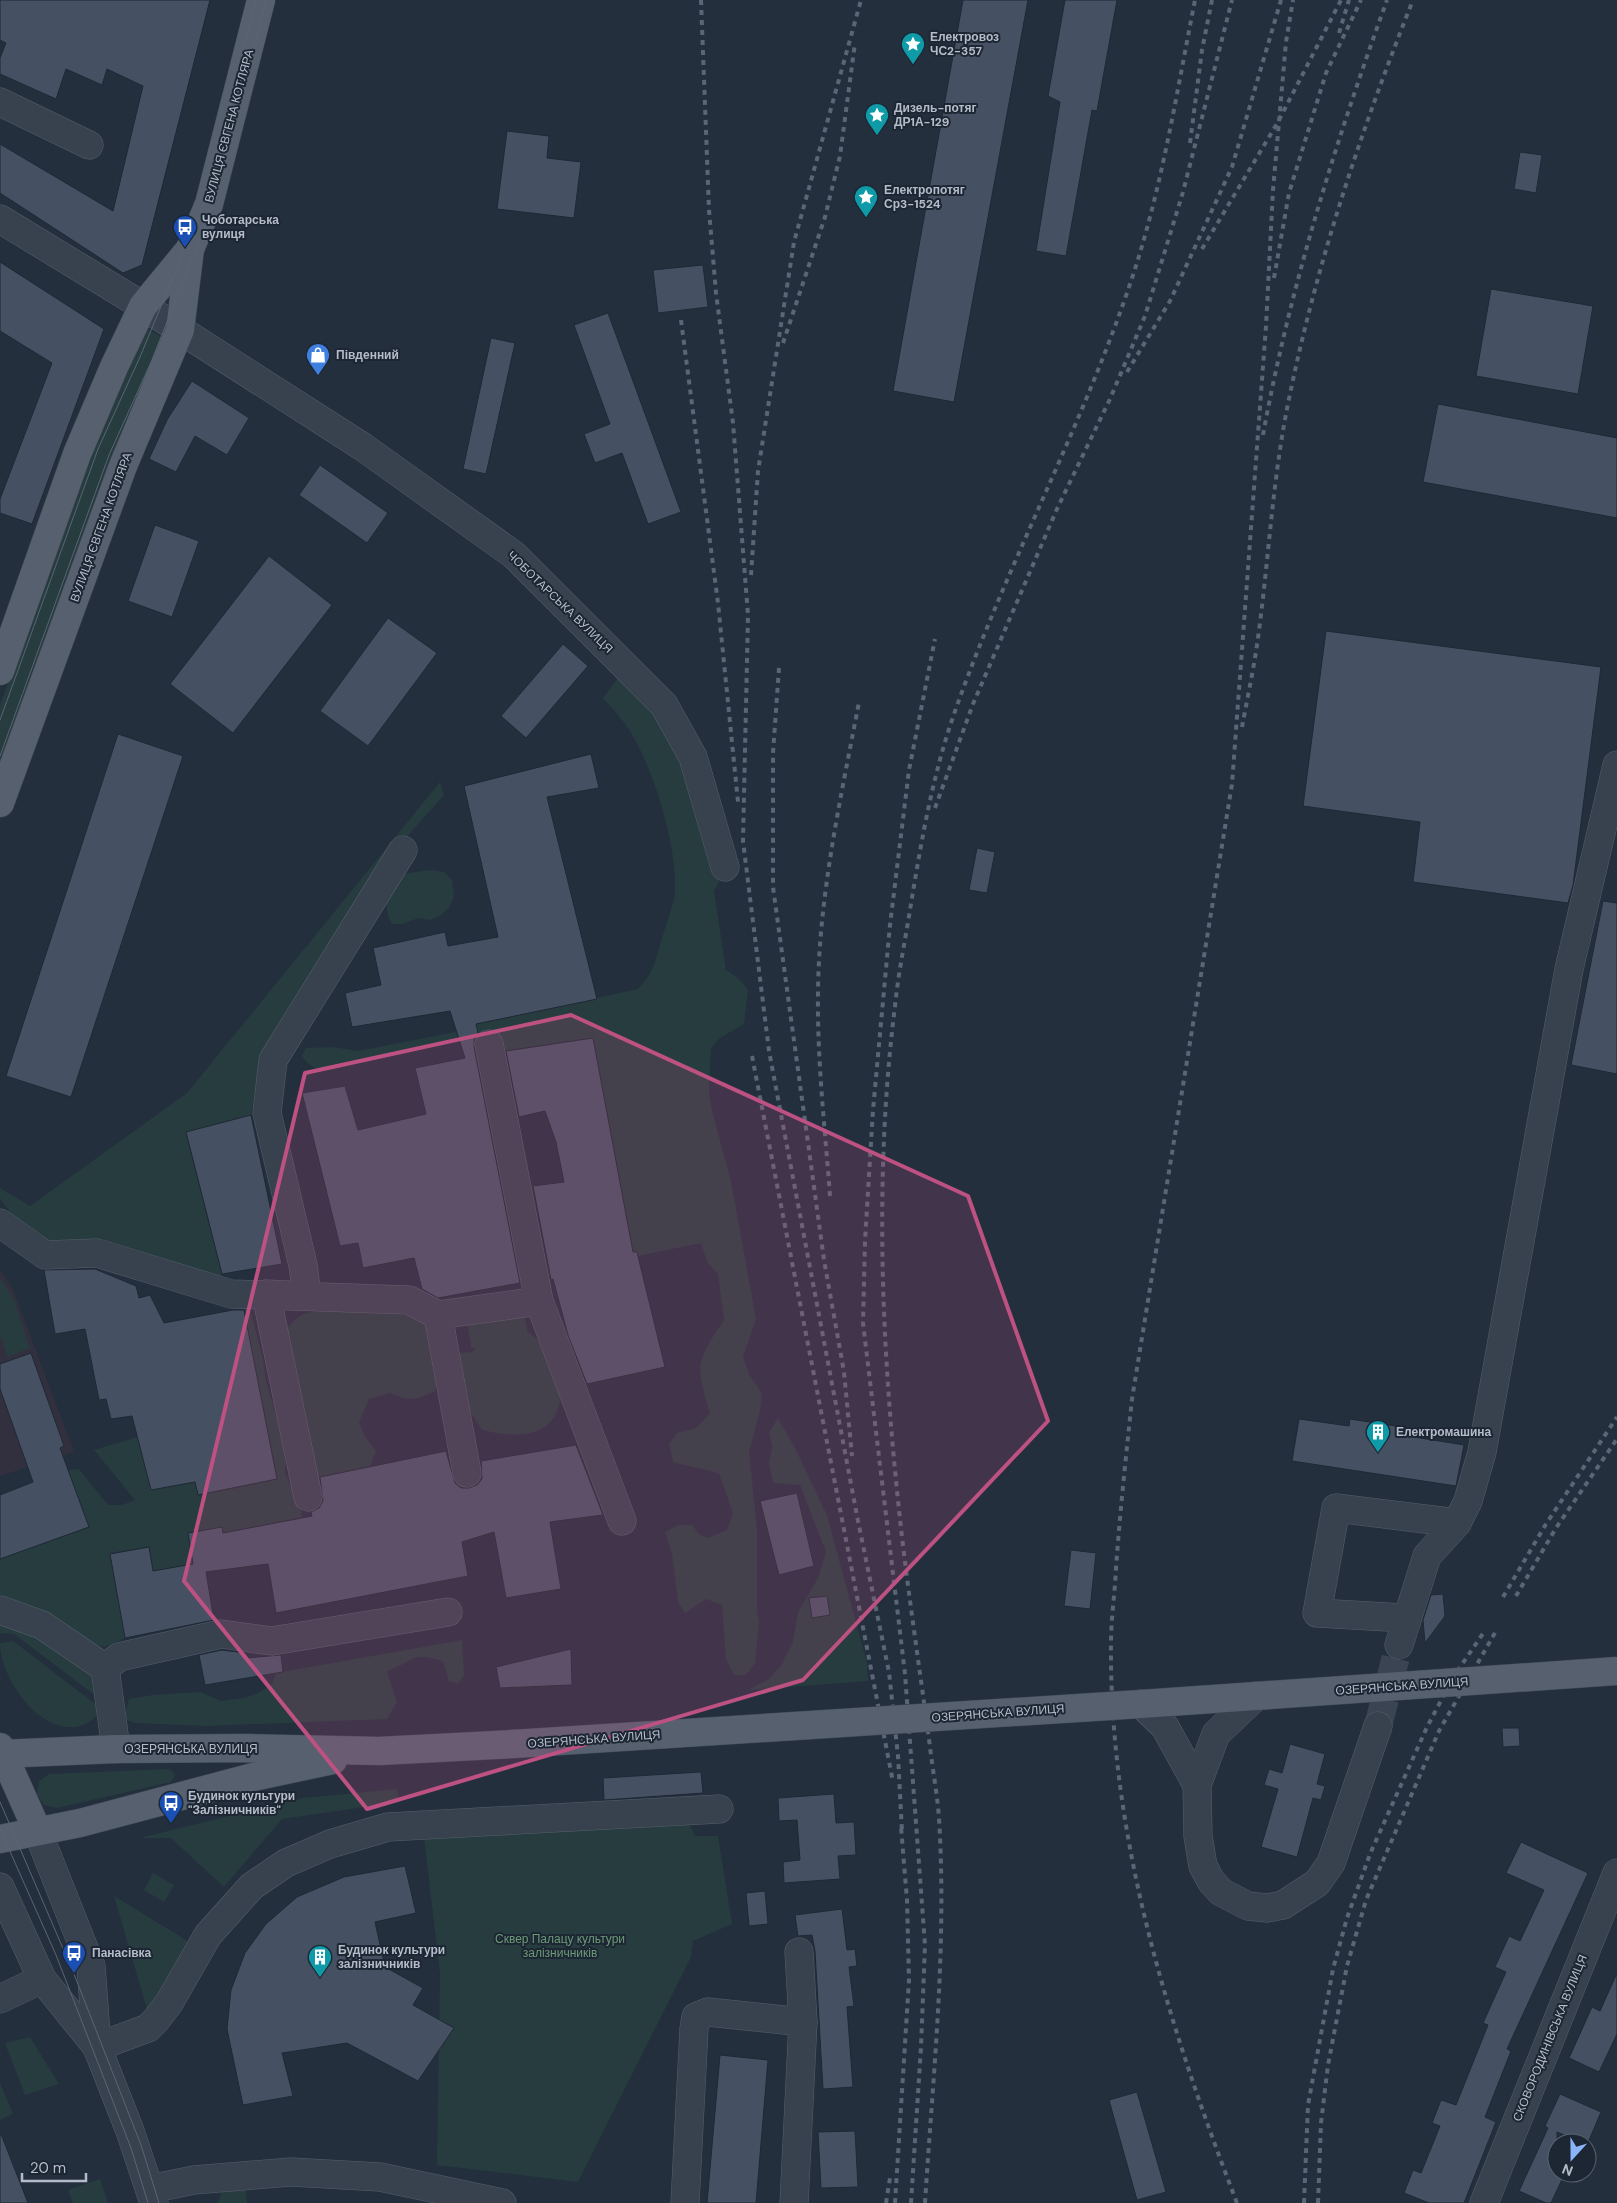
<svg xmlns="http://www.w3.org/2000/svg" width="1617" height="2203" font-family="'DM Sans',sans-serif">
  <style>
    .medical { fill: #32303f }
    .green { fill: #263c3f }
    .building { fill: #455162; stroke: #1f2835 }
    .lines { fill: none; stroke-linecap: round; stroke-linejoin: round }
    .minor-tunnel { stroke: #3a4453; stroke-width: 28; stroke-dasharray: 28 14; stroke-linecap: butt }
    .minor-casing { stroke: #565f6c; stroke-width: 29 }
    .major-casing { stroke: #414a57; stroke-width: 29 }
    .minor { stroke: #38414e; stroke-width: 28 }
    .major { stroke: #56606e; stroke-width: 28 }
    .tram { stroke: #5a6575; stroke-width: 1 }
    .rail { stroke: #5a6575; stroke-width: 4; stroke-dasharray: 5 5; stroke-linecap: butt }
    .major-bridge-casing { stroke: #414a57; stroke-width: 29; stroke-linecap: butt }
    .major-bridge { stroke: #56606e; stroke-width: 28 }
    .marked { fill: #bd5182; fill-opacity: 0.2; stroke: #bd5182; stroke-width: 4; stroke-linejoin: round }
    .labels { text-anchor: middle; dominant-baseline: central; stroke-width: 4; stroke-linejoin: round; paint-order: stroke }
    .poi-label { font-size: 12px; font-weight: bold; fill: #b4bcc9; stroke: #1d2633; text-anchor: start }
    .street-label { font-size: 12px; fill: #b4bcc9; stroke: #1d2633 }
    .park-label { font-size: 12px; fill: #6b9a76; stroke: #1d2633 }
  </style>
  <rect width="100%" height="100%" fill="#242f3e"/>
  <polygon class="medical" points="0,1270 13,1290 74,1452 0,1476"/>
  <g class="green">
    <polygon points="147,329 166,339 0,770 0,705 91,453"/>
    <path d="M 618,678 L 663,723 L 700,793 L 719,882 L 714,891 L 726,970 L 739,979 L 748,990 L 744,1024 L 720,1038 L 711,1048 L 709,1092 L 712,1111 L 731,1181 L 756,1319 L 743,1357 L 750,1376 L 762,1393 L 760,1411 L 749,1452 L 757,1528 L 757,1609 L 759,1623 L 755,1663 L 746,1675 L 734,1675 L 726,1659 L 722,1605 L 706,1599 L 685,1613 L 678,1602 L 672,1554 L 665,1532 L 678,1525 L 692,1525 L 700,1535 L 708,1538 L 727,1530 L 733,1513 L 719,1474 C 704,1468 688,1467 673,1462 L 669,1444 L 677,1433 L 696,1428 L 710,1413 C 695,1365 696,1361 724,1320 L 718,1274 L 707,1262 L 701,1243 L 638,1256 L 637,1252 L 633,1252 L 593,1038 L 501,1052 L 473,1051 L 469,1039 L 477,1024 L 638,989 C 655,971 655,961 662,938 C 666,925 671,911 674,898 C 680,856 656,777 635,740 C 627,724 615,711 603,698 Z"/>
    <polygon points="440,782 444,795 388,858 260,1065 251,1115 186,1132 222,1274 215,1284 67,1242 41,1241 26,1233 8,1209 0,1199 0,1188 30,1206 187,1093"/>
    <path d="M 430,870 L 444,872 L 452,880 L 454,896 L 449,908 L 440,916 L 430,920 L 418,918 L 403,924 L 392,924 C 380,902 390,893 402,874 Z"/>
    <path d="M 461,1031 L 459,1036 L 447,1044 L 337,1068 C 322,1070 311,1071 302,1056 L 306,1048 L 333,1047 L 358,1051 Z"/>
    <polygon points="0,1278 13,1298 30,1348 8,1357 0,1335"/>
    <polygon points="249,1305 263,1359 266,1381 281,1432 286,1457 285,1473 301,1508 302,1522 223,1533 222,1527 188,1533 193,1564 181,1566 159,1605 149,1547 110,1553 125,1638 105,1647 84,1642 0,1603 0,1559 89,1527 68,1470 79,1469 108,1505 122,1505 135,1500 94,1450 138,1437 151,1490 195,1482 198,1495 277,1479 243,1308"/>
    <path d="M 334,1311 C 356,1312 408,1308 425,1324 C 430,1329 433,1342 434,1349 C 438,1366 439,1374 435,1391 C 416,1400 409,1402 390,1393 L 369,1399 L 359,1422 L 364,1435 L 376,1451 L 370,1467 L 320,1477 L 314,1474 L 284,1333 C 300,1310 308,1312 334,1311 Z"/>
    <path d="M 524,1312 L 527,1331 C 544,1343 558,1364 560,1385 C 564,1437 522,1440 482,1430 L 463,1401 L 452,1366 L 460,1353 L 472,1352 L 477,1348 L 471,1348 L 467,1320 Z"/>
    <polygon points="778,1418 795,1448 827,1515 867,1663 868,1681 748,1690 769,1679 782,1664 793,1642 798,1612 818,1578 826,1552 800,1485 773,1483 769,1463 772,1447 769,1433"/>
    <polygon points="0,1623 20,1629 73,1654 98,1682 100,1699 14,1634 0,1633"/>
    <path d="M 462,1640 L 464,1675 L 458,1684 L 449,1681 L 443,1661 C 409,1651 415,1662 387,1671 L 397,1702 L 387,1719 L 206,1726 L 135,1723 L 127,1720 L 125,1713 L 129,1699 L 153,1695 L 200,1692 L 221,1701 L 244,1698 L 260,1692 L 272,1684 L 276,1673 Z"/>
    <path d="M 13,1641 L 98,1706 L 96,1717 C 92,1720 87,1724 83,1725 C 41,1739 0,1678 0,1643 Z"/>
    <polygon points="170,1769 175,1775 171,1782 57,1808 44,1805 37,1794 39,1781 49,1774"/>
    <polygon points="397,1789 399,1802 282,1819 224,1887 171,1838 140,1838 302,1798"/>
    <polygon points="686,1817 695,1836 718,1836 732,1924 693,1941 691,1957 578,2182 437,2165 440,1973 423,1829"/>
    <polygon points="153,1873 174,1885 164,1902 144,1890"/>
    <polygon points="114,1896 196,1946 147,2009"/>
    <polygon points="30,2037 59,2084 25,2095 5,2043"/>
    <polygon points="0,2083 13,2114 0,2120"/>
    <polygon points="100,2179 108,2203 73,2203 68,2190"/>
    <polygon points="226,2184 246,2188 247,2203 217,2203"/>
  </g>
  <g class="building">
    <polygon points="0,0 210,0 142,265 123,273 0,193 0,144 113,211 143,86 107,69 102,85 66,69 56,99 0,74 0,58 6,43 0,40"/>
    <polygon points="963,0 1028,0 954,402 893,391"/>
    <polygon points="1065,0 1117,0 1097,111 1092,110 1066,256 1036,251 1060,102 1048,96"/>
    <polygon points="507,131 549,136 547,158 581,162 574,218 497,209"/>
    <polygon points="1520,152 1542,155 1536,193 1514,189"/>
    <polygon points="0,262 104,329 32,524 0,513 0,499 52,363 0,331"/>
    <polygon points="703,265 708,307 658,313 653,270"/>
    <polygon points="1491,289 1593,306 1578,394 1476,376"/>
    <polygon points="608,313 681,512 648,524 622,453 595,463 584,434 610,424 574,325"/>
    <polygon points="491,338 515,343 486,474 463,469"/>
    <polygon points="192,381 249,418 227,455 195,436 176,472 149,459 167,420"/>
    <polygon points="1438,404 1617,438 1617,518 1423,482"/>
    <polygon points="320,465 388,513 367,543 299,495"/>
    <polygon points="155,525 199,541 172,617 128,601"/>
    <polygon points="269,556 332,605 233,733 170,684"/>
    <polygon points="388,618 437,653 368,746 320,711"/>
    <polygon points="1326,631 1601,667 1573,885 1568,903 1413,882 1420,822 1303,806"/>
    <polygon points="563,644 588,666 526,738 501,716"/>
    <polygon points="118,734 183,756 71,1097 6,1076"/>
    <polygon points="591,754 599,788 547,797 597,999 476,1024 478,1033 474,1039 474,1047 520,1283 438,1298 422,1289 414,1258 363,1268 358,1243 340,1246 302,1093 345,1086 358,1130 426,1114 415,1068 465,1058 450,1011 352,1027 345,993 381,985 373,948 445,932 448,946 498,937 464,786"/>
    <polygon points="977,848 995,852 987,893 969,890"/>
    <polygon points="1603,901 1617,903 1617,1074 1571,1065"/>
    <polygon points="593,1038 633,1252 637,1252 665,1367 587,1384 568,1335 553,1279 551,1280 533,1186 564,1182 556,1142 545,1111 519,1117 506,1051"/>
    <polygon points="251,1115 282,1264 222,1274 186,1132"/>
    <polygon points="95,1269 136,1286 139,1298 150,1295 164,1323 233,1310 244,1310 277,1479 198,1495 195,1482 151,1490 132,1416 111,1419 106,1399 99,1400 85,1329 55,1334 44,1270"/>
    <polygon points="31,1353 64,1446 60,1448 89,1527 0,1559 0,1495 33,1482 0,1389 0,1364"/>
    <polygon points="1299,1419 1349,1426 1350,1419 1415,1429 1414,1437 1464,1445 1456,1486 1292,1461"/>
    <polygon points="576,1445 603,1515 550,1522 561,1589 506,1598 494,1532 462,1542 468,1576 276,1613 268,1564 206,1572 214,1620 125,1638 110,1554 149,1547 153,1571 193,1564 188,1533 222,1527 223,1533 312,1516 311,1512 319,1508 323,1501 320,1477 446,1451 455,1483 461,1488 469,1488 477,1485 482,1479 481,1461"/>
    <polygon points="797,1493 814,1566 779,1575 760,1501"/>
    <polygon points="1071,1550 1096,1553 1090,1609 1064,1606"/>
    <polygon points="1443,1594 1445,1616 1425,1643 1423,1620 1431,1595"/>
    <polygon points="827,1596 830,1615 812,1618 809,1598"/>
    <polygon points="571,1649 572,1685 500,1688 496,1667"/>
    <polygon points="222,1650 245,1653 246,1658 281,1655 283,1672 205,1685 199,1655"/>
    <polygon points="1502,1728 1519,1728 1520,1746 1503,1747"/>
    <polygon points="1290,1744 1325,1754 1317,1784 1325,1786 1321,1800 1313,1798 1297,1857 1261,1847 1278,1789 1264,1785 1269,1769 1282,1773"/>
    <polygon points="701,1772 703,1793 604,1800 603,1778"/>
    <polygon points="834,1794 836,1823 854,1822 856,1855 838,1856 840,1879 784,1883 783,1862 800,1860 797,1820 779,1821 778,1798"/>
    <polygon points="1521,1842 1588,1873 1507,2049 1511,2051 1485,2117 1496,2122 1464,2203 1429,2203 1404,2193 1413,2170 1421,2173 1440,2126 1432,2123 1441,2100 1456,2105 1488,2025 1483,2023 1506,1972 1495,1967 1509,1936 1520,1941 1544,1890 1506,1873"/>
    <polygon points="405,1866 416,1913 375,1922 385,1967 423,1988 413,2005 454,2028 418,2081 347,2043 282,2053 293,2096 243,2105 227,2029 231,1990 245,1953 266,1924 297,1897 344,1877"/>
    <polygon points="765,1891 768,1924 749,1926 746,1893"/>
    <polygon points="842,1909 847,1950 855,1949 857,1966 849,1967 854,2006 847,2007 853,2087 823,2089 815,1951 812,1935 798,1936 795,1915"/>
    <polygon points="1617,1973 1617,2034 1599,2072 1569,2058 1592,2007 1600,2011"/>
    <polygon points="720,2055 768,2060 756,2203 707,2203"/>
    <polygon points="1137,2092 1166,2192 1137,2200 1109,2100"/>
    <polygon points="1560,2094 1601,2112 1587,2145 1557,2132 1557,2173 1565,2173 1551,2203 1546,2203 1519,2191 1548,2128 1545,2126"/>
    <polygon points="855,2131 858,2187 821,2188 818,2132"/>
    <polygon points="0,2134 1,2134 28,2203 0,2203"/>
  </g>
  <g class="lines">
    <polyline class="minor-tunnel" points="1378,1726 1399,1645"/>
    <g class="minor-casing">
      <g id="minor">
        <polyline points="0,102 89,145"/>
        <polyline points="0,219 143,306 363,447 514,555 664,705 693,757 725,867"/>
        <polyline points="489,1044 539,1301"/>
        <polyline points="0,1223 45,1255 97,1253 231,1294 409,1300 438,1315 539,1301 622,1521"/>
        <polyline points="438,1315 467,1473"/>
        <polyline points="308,1497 266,1294 307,1296 303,1265 267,1113 273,1060 403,850"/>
        <polyline points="0,1610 42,1625 105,1668 116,1749"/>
        <polyline points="1405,1618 1317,1613 1336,1508 1457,1523"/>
        <polyline points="1399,1645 1427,1556 1457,1523 1468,1501 1482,1452 1569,969 1617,765"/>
        <polyline points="105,1668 119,1657 221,1634 272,1641 448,1612"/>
        <polyline points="1256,1696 1216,1734 1197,1785 1198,1836 1203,1866 1211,1881 1221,1892 1248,1906 1267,1908 1283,1905 1317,1883 1331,1863 1378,1726"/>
        <polyline points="1141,1704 1165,1727 1197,1785"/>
        <polyline points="37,1830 91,1966 97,2047 130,2131 154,2203"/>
        <polyline points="0,1887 42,1979 97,2047"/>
        <polyline points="0,1999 42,1979"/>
        <polyline points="97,2047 148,2028 156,2020 169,2003 208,1935 252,1886 286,1863 330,1844 388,1827 719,1809"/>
        <polyline points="150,2189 194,2180 291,2172 380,2177 502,2203"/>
        <polyline points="685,2203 694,2029 696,2017 708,2012 803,2022"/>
        <polyline points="794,2203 803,2022 799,1952"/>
        <polyline points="1484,2203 1617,1873"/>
      </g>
    </g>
    <g class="major-casing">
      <g id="major">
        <polyline points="0,671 77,454 114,367 143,306 190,249"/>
        <polyline points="0,803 123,466 180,330 190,249 209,204 261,0"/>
        <polyline points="1141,1704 1256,1696"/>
        <polyline points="0,1747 37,1830"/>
        <polyline points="0,1754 116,1749 248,1748 379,1751 513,1744"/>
        <polyline points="0,1839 80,1823 253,1777 333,1760"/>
      </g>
    </g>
    <use href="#minor" class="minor"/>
    <use href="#major" class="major"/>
    <g class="tram">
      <polyline points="0,720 98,449 140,357 204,202 256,0"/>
      <polyline points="0,756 109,455 152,360 213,206 266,0"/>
      <polyline points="0,1802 74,1974 141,2145 159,2203"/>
      <polyline points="0,1829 56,1955 131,2148 148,2203"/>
    </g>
    <g class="rail">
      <polyline points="701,0 709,210 716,293 733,423 748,615 743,841 769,1051 858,1521 889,1672 898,1756 902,1832"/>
      <polyline points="1339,33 1349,0"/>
      <polyline points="1190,143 1202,50 1212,0"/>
      <polyline points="1202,249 1278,122 1341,0"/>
      <polyline points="1274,278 1289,193 1326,73 1361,0"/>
      <polyline points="681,320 718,603 738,802"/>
      <polyline points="783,343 825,217 840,156 855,43"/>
      <polyline points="1127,372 1170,301 1232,167 1281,0"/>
      <path d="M 1263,435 C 1290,287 1336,141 1387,0"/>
      <polyline points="751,575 758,471 794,242 861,0"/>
      <polyline points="779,668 773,753 773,887 824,1260 844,1372 852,1456"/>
      <path d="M 1242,727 C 1247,700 1253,672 1257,645 C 1269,561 1272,478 1290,394 C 1318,259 1362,128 1413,0"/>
      <polyline points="935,808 973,704 1057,509 1110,399 1145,316 1183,192 1232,0"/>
      <polyline points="752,1056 893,1782"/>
      <path d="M 830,1196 C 825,1128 817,1060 818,992 C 819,894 841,797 859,702"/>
      <polyline points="1516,1596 1556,1528 1617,1439"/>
      <polyline points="1503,1597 1546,1524 1617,1417"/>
      <polyline points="886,2203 890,2178"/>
      <polyline points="895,2203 909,1980 907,1900 901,1827"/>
      <polyline points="911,2203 921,2047 925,1945 905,1674 863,1323 865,1241 873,1110 890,925 909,770 935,639"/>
      <path d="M 925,2203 C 933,2075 947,1947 939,1818 C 937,1792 932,1766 929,1739 C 920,1672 910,1605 902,1537 C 882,1361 873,1182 895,1006 C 898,976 904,946 909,916 C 920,849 931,781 953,717 C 1004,570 1079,434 1129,287 C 1161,194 1176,96 1195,0"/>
      <path d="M 1237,2203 C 1168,2024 1109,1836 1111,1642 C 1111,1618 1115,1593 1116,1568 C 1120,1512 1126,1456 1132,1399 L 1232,784 L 1266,326 L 1273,190 L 1286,42 L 1293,0"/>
      <polyline points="1304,2203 1308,2105 1333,1969 1347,1918 1370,1854 1427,1727 1454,1676 1484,1632"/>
      <polyline points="1318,2203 1321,2123 1328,2065 1347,1966 1366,1900 1439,1731 1496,1631"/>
    </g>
    <g class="major-bridge-casing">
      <g id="major-bridge">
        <polyline points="1256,1696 1617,1671"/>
        <polyline points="513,1744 1141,1704"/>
      </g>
    </g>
    <use href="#major-bridge" class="major-bridge"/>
  </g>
  <path class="marked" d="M 571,1015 L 968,1196 L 1048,1421 L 803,1680 L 367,1809 L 184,1581 L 305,1073 Z"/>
  <defs>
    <g id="sight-pin" transform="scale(1.25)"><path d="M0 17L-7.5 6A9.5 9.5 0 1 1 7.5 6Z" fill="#0f9aa8" stroke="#1d2633"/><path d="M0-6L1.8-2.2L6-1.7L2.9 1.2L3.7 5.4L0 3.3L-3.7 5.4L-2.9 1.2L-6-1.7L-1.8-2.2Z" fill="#fff"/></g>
    <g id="bus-pin" transform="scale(1.25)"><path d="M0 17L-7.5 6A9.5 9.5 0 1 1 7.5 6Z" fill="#1a4fb4" stroke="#1d2633"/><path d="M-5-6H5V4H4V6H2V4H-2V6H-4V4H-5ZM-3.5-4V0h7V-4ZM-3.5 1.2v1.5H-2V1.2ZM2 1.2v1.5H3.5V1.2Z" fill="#fff"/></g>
    <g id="shop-pin" transform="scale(1.25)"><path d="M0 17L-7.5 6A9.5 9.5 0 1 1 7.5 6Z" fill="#3f7fe0" stroke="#1d2633"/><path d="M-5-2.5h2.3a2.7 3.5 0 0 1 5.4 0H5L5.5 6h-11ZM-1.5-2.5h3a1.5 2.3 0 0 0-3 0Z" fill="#fff"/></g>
    <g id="building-pin" transform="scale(1.25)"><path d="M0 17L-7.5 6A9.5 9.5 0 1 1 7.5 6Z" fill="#0f9aa8" stroke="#1d2633"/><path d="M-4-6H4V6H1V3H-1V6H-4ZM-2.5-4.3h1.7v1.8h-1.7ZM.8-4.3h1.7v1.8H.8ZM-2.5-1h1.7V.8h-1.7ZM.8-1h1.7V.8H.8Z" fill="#fff"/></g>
  </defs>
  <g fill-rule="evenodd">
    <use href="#sight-pin" x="913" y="44"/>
    <use href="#sight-pin" x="877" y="115"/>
    <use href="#sight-pin" x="866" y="197"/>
    <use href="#bus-pin" x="185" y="227"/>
    <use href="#shop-pin" x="318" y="355"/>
    <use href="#building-pin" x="1378" y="1432"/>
    <use href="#bus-pin" x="171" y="1803"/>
    <use href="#bus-pin" x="74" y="1953"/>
    <use href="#building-pin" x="320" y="1957"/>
  </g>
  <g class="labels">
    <g class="poi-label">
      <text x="930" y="37">Електровоз<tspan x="930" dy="14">ЧС2-357</tspan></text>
      <text x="894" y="108">Дизель-потяг<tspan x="894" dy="14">ДР1А-129</tspan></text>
      <text x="884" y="190">Електропотяг<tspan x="884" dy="14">Ср3-1524</tspan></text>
      <text x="202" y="220">Чоботарська<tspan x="202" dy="14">вулиця</tspan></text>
      <text x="336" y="355">Південний</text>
      <text x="1396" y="1432">Електромашина</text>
      <text x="188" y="1796">Будинок культури<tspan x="188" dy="14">"Залізничників"</tspan></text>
      <text x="338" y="1950">Будинок культури<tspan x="338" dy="14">залізничників</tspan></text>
      <text x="92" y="1953">Панасівка</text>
    </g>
    <g class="street-label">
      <text transform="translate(229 126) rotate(-75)">ВУЛИЦЯ ЄВГЕНА КОТЛЯРА</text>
      <text transform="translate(101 527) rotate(-70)">ВУЛИЦЯ ЄВГЕНА КОТЛЯРА</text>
      <text transform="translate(560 602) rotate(44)">ЧОБОТАРСЬКА ВУЛИЦЯ</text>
      <text transform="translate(1402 1686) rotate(-4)">ОЗЕРЯНСЬКА ВУЛИЦЯ</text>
      <text transform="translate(998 1713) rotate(-4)">ОЗЕРЯНСЬКА ВУЛИЦЯ</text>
      <text transform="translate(594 1739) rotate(-4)">ОЗЕРЯНСЬКА ВУЛИЦЯ</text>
      <text x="191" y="1749">ОЗЕРЯНСЬКА ВУЛИЦЯ</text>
      <text transform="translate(1550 2038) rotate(-68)">СКОВОРОДИНІВСЬКА ВУЛИЦЯ</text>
    </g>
    <g class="park-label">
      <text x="560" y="1939">Сквер Палацу культури<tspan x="560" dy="14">залізничників</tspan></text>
    </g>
  </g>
  <g transform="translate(1572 2158) rotate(201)"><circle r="24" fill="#1d2633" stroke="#59626f"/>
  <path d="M0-4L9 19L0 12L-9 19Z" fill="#8ab4f8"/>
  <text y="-8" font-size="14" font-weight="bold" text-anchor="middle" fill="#b4bcc9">N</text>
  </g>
  <path d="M22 2173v8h64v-8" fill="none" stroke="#b4bcc9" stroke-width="2.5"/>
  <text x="30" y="2173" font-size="15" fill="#b4bcc9" stroke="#1d2633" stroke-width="4" paint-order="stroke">20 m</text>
</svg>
